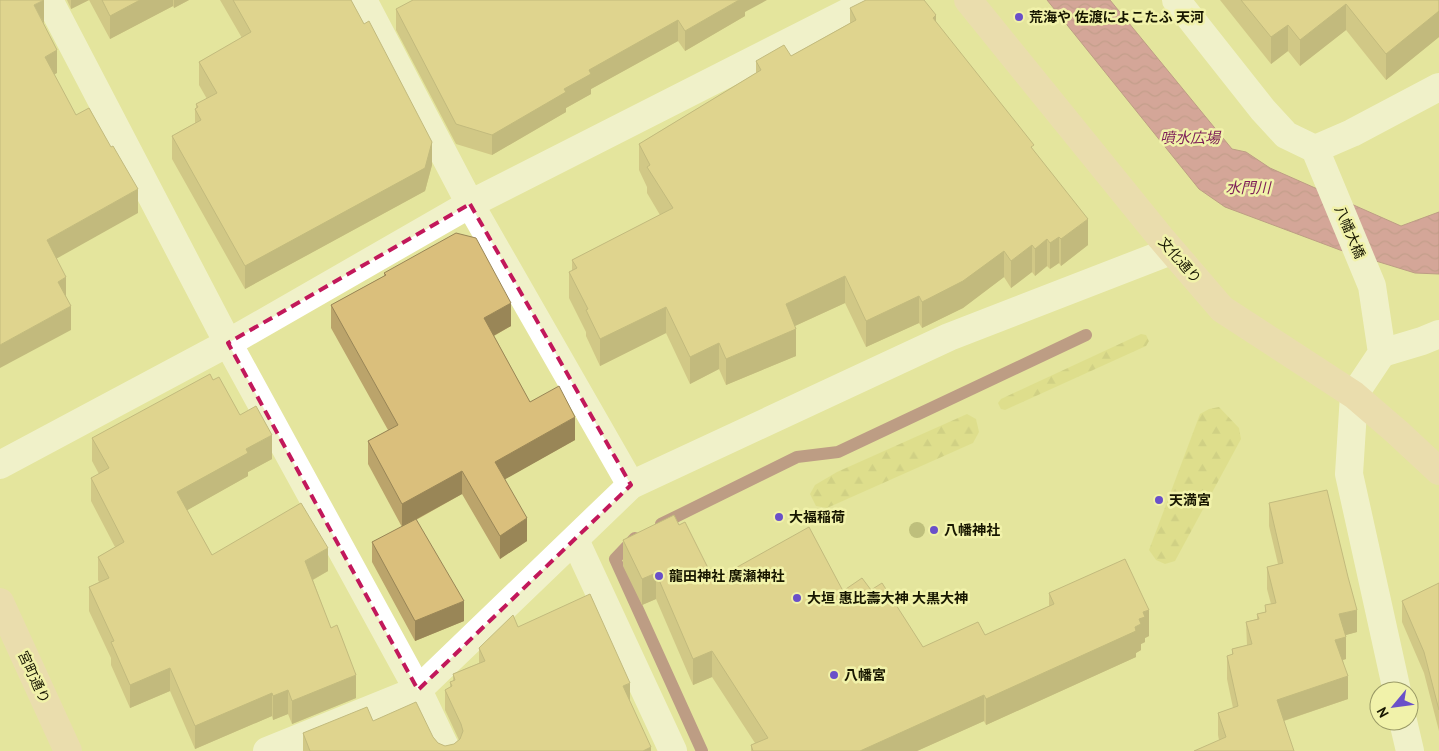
<svg xmlns="http://www.w3.org/2000/svg" width="1439" height="751" font-family="'PT Sans','Noto Sans JP',sans-serif">
  <style>
    .forest { fill: url(#forest-firs) }
    .water { fill: url(#water-waves); stroke: #8e4566 }
    .lines { fill: none; stroke-linecap: round; stroke-linejoin: round }
    .stream { stroke: #8e4566; stroke-width: 12 }
    .street { stroke: #fff; stroke-width: 28 }
    .secondary { stroke: #f2d3c0; stroke-width: 28 }
    .tree { fill: #909054 }
    .wall { fill: #bba46b }
    .shaded-wall { fill: #998657 }
    .building { fill: #dabf7c; stroke: #998657 }
    .marked { fill: none; stroke: #c2185b; stroke-width: 4; stroke-dasharray: 10 6; stroke-linejoin: round }
    .poi-dot { fill: #6a50c9; stroke: #f1f2aa; stroke-width: 2 }
    .labels { text-anchor: middle; dominant-baseline: central; stroke-width: 5; stroke-linejoin: round; paint-order: stroke }
    .poi-label { font-size: 14px; font-weight: bold; fill: #171600; stroke: #f1f2aa; text-anchor: start }
    .street-label { font-size: 14px; fill: #171600; stroke: #f1f2aa }
    .water-label { font-size: 15px; font-style: italic; fill: #7f2059; stroke: #f1f2aa }
  </style>
  <defs>
    <pattern id="forest-firs" width="22" height="20" patternUnits="userSpaceOnUse" patternTransform="scale(1.25)"><rect width="22" height="20" fill="#d7d679"/><path d="M5 1l3.5 6h-7zM16 11l3.5 6h-7z" fill="#b8b767"/></pattern>
    <pattern id="water-waves" width="16" height="10" patternUnits="userSpaceOnUse" patternTransform="scale(1.25)"><rect width="16" height="10" fill="#c15992"/><path d="M0 5q4-4 8 0t8 0" fill="none" stroke="#9c4975"/></pattern>
  </defs>
  <rect width="100%" height="100%" fill="#e4e59d"/>
  <g class="forest">
    <polygon points="1141,334 1146,335 1149,341 1146,346 1005,410 1001,409 998,403 1001,399"/>
    <polygon points="1219,407 1239,428 1241,439 1175,561 1165,564 1156,560 1149,550 1200,414 1209,409"/>
    <polygon points="967,414 976,419 979,432 973,443 827,508 816,506 810,494 815,485 837,472"/>
  </g>
  <polygon class="water" points="1047,0 1110,0 1232,149 1246,152 1270,168 1401,226 1439,212 1439,274 1415,273 1340,250 1225,207 1199,189"/>
  <g class="lines">
    <g class="stream">
      <polyline points="661,524 797,457 838,452 1086,335"/>
      <polyline points="635,538 615,559 702,751"/>
    </g>
    <g class="street">
      <polyline points="49,0 228,343 418,690 447,751"/>
      <polyline points="363,0 470,204 631,485"/>
      <polyline points="1176,0 1263,110 1286,135 1315,149 1372,286 1382,353 1354,395 1349,474 1397,691"/>
      <polyline points="1315,149 1352,133 1439,87"/>
      <polyline points="1382,353 1422,341 1439,334"/>
      <polyline points="0,465 228,343 470,204 872,0"/>
      <polyline points="575,540 673,751"/>
      <polyline points="1403,721 1410,751"/>
      <polyline points="267,751 418,690 631,485 949,337 1171,251"/>
    </g>
    <g class="secondary">
      <polyline points="968,0 1161,238 1222,309 1354,395 1397,432 1439,471"/>
      <polyline points="0,602 68,751"/>
    </g>
  </g>
  <circle class="tree" cx="917" cy="530" r="8"/>
  <g class="wall">
    <polygon points="67,0 89,0 71,9"/>
    <polygon points="89,0 189,0 174,8 173,6 110,39"/>
    <polygon points="220,0 351,0 432,165 425,191 245,289 172,159 172,136 195,123 195,109 196,108 196,104 207,99 199,85 199,62 242,38"/>
    <polygon points="1220,0 1439,0 1439,37 1386,80 1346,30 1300,66 1288,51 1271,64"/>
    <polygon points="850,8 936,23 1034,151 1088,245 1061,266 1059,263 1050,269 1047,266 1035,276 1032,272 1011,288 1004,277 963,308 922,328 919,323 866,347 845,303 795,326 796,356 726,385 719,369 690,384 666,333 600,366 586,336 586,332 569,298 569,272 572,271 572,260 660,215 647,193 647,187 639,170 639,144 756,73 756,61 791,56 850,23"/>
    <polygon points="396,9 745,12 745,16 685,51 678,41 591,89 591,94 566,108 566,112 492,155 456,144 396,30"/>
    <polygon points="384,273 511,326 494,336 530,402 575,440 505,479 527,541 500,559 462,494 416,520 464,621 415,641 372,562 372,542 402,527 368,464 368,441 388,430 331,328 331,305 384,276"/>
    <polygon points="213,380 272,459 248,472 248,476 187,510 212,555 328,571 313,580 356,698 292,724 288,714 273,720 272,716 195,749 170,691 130,708 111,665 111,658 89,611 89,587 99,582 98,580 98,557 115,547 91,501 91,478 99,474 92,461 92,438"/>
    <polygon points="1269,503 1357,632 1345,635 1346,659 1343,660 1348,699 1284,721 1219,740 1218,735 1218,713 1233,708 1227,679 1227,656 1232,655 1232,649 1247,645 1246,622 1257,619 1257,614 1265,612 1265,605 1271,604 1267,589 1267,567 1278,564 1269,526"/>
    <polygon points="679,525 714,580 843,591 871,590 923,647 985,635 1049,606 1049,593 1149,636 1145,638 1145,642 1141,644 1141,650 1136,653 1136,657 986,725 984,721 917,751 751,751 751,745 755,743 712,677 693,685 656,599 642,605 623,566 623,540"/>
    <polygon points="1439,583 1439,731 1424,673 1402,622 1402,601"/>
    <polygon points="518,627 630,703 651,751 303,751 303,733 373,721 433,737 438,743 445,746 454,744 459,740 445,710 445,690 450,687 450,682 453,681 453,674 479,663 479,648"/>
  </g>
  <g class="shaded-wall">
    <polygon points="44,0 44,24 34,5"/>
    <polygon points="71,0 89,0 71,9"/>
    <polygon points="140,0 173,0 173,6 110,39 110,16"/>
    <polygon points="174,0 189,0 174,8"/>
    <polygon points="739,0 767,0 745,12 745,16 685,51 685,31"/>
    <polygon points="1346,4 1346,30 1300,66 1300,40"/>
    <polygon points="1439,11 1439,37 1386,80 1386,54"/>
    <polygon points="936,15 936,41 933,18"/>
    <polygon points="678,20 678,41 591,89 591,94 566,108 566,112 492,155 492,135 564,89 589,70"/>
    <polygon points="1288,25 1288,51 1271,64 1271,37"/>
    <polygon points="57,50 57,73 45,80 45,57"/>
    <polygon points="432,142 432,165 425,191 245,289 245,266"/>
    <polygon points="138,189 138,213 47,264 47,240"/>
    <polygon points="1088,219 1088,245 1061,266 1061,239"/>
    <polygon points="1059,237 1059,263 1050,269 1050,243"/>
    <polygon points="1047,239 1047,266 1035,276 1035,249"/>
    <polygon points="1032,245 1032,272 1011,288 1011,261"/>
    <polygon points="1004,251 1004,277 963,308 922,328 922,302"/>
    <polygon points="845,276 845,303 786,330 786,304"/>
    <polygon points="66,277 66,301 58,282"/>
    <polygon points="919,296 919,323 866,347 866,321"/>
    <polygon points="511,303 511,326 484,341 484,318"/>
    <polygon points="71,306 71,330 0,368 0,345"/>
    <polygon points="666,307 666,333 600,366 600,339"/>
    <polygon points="796,329 796,356 726,385 726,359"/>
    <polygon points="719,343 719,369 690,384 690,357"/>
    <polygon points="575,417 575,440 495,485 495,462"/>
    <polygon points="272,435 272,459 248,472 248,476 177,516 177,492 246,449"/>
    <polygon points="462,471 462,494 402,527 402,504"/>
    <polygon points="527,518 527,541 500,559 500,536"/>
    <polygon points="328,548 328,571 305,584 305,561"/>
    <polygon points="656,573 656,599 642,605 642,579"/>
    <polygon points="464,601 464,621 415,641 415,621"/>
    <polygon points="1149,610 1149,636 1145,638 1145,642 1141,644 1141,650 1136,653 1136,657 986,725 986,699 1135,627 1143,612"/>
    <polygon points="1357,610 1357,632 1339,637 1339,614"/>
    <polygon points="1346,637 1346,659 1335,662 1335,640"/>
    <polygon points="712,651 712,677 693,685 693,659"/>
    <polygon points="170,668 170,691 130,708 130,685"/>
    <polygon points="356,675 356,698 292,724 292,701"/>
    <polygon points="1348,676 1348,699 1277,723 1277,700"/>
    <polygon points="630,683 630,703 623,686"/>
    <polygon points="288,690 288,714 273,720 273,696"/>
    <polygon points="272,693 272,716 195,749 195,726"/>
    <polygon points="984,695 984,721 917,751 860,751"/>
    <polygon points="651,747 651,751 643,751"/>
  </g>
  <g class="building">
    <polygon points="0,0 44,0 34,5 57,50 45,57 76,115 89,108 111,147 113,146 138,189 47,240 66,277 58,282 71,306 0,345"/>
    <polygon points="102,0 140,0 110,16"/>
    <polygon points="233,0 351,0 364,24 369,21 432,142 425,168 245,266 172,136 201,120 195,109 198,107 196,104 217,93 199,62 251,32"/>
    <polygon points="413,0 739,0 685,31 678,20 589,70 591,74 564,89 566,92 492,135 456,124 396,9"/>
    <polygon points="866,0 924,0 936,15 933,18 1034,145 1031,147 1088,219 1061,239 1059,237 1050,243 1047,239 1035,249 1032,245 1011,261 1004,251 963,281 922,302 919,296 866,321 845,276 786,304 796,329 726,359 719,343 690,357 666,307 600,339 586,310 588,309 569,272 577,268 572,260 673,208 647,167 650,165 639,144 761,70 756,61 784,45 791,56 856,20 850,8"/>
    <polygon points="1241,0 1439,0 1439,11 1386,54 1346,4 1300,40 1288,25 1271,37"/>
    <polygon points="456,233 476,238 511,303 484,318 530,402 559,386 575,417 495,462 527,518 500,536 462,471 402,504 368,441 398,425 331,305 386,275 384,273"/>
    <polygon points="210,374 213,380 219,377 240,415 256,406 272,435 246,449 248,453 177,492 212,555 301,503 328,548 305,561 331,628 337,625 356,675 292,701 288,690 273,696 272,693 195,726 170,668 130,685 111,642 114,641 89,587 109,578 98,557 124,542 91,478 109,468 92,438"/>
    <polygon points="1327,490 1348,577 1357,610 1339,614 1346,637 1335,640 1348,676 1277,700 1294,751 1194,751 1226,737 1218,713 1238,706 1227,656 1233,654 1232,649 1252,644 1246,622 1259,619 1257,614 1266,612 1265,605 1276,603 1267,567 1283,563 1269,503"/>
    <polygon points="674,515 679,525 685,522 714,580 809,527 843,591 862,578 871,590 882,583 923,647 978,622 985,635 1054,604 1049,593 1125,559 1149,610 1143,612 1145,617 1139,619 1141,624 1135,627 1136,631 986,699 984,695 860,751 753,751 751,745 768,738 712,651 693,659 656,573 642,579 623,540"/>
    <polygon points="416,519 464,601 415,621 372,542"/>
    <polygon points="1439,583 1439,710 1424,652 1402,601"/>
    <polygon points="590,594 630,683 623,686 651,747 643,751 310,751 303,733 367,707 373,721 416,702 433,737 438,743 445,746 454,744 460,739 463,731 461,724 445,690 452,686 450,682 455,680 453,674 485,661 479,648 513,615 518,627"/>
  </g>
  <path d="M0 0H1439V751H0ZM 470,204 L 631,485 L 418,690 L 228,343 Z" fill="#e4e59d" fill-opacity=".55" fill-rule="evenodd"/>
  <path class="marked" d="M 470,204 L 631,485 L 418,690 L 228,343 Z"/>
  <g class="poi-dot">
    <circle cx="1019" cy="17" r="5"/>
    <circle cx="1159" cy="500" r="5"/>
    <circle cx="779" cy="517" r="5"/>
    <circle cx="934" cy="530" r="5"/>
    <circle cx="659" cy="576" r="5"/>
    <circle cx="797" cy="598" r="5"/>
    <circle cx="834" cy="675" r="5"/>
  </g>
  <g class="labels">
    <g class="poi-label">
      <text x="1029" y="17">荒海や 佐渡によこたふ 天河</text>
      <text x="1169" y="500">天満宮</text>
      <text x="789" y="517">大福稲荷</text>
      <text x="944" y="530">八幡神社</text>
      <text x="669" y="576">龍田神社 廣瀬神社</text>
      <text x="807" y="598">大垣 惠比壽大神 大黒大神</text>
      <text x="844" y="675">八幡宮</text>
    </g>
    <g class="street-label">
      <text transform="translate(1350 232) rotate(67)">八幡大橋</text>
      <text transform="translate(1180 260) rotate(49)">文化通り</text>
      <text transform="translate(34 677) rotate(65)">宮町通り</text>
    </g>
    <g class="water-label">
      <text x="1190" y="137">噴水広場</text>
      <text x="1248" y="187">水門川</text>
    </g>
  </g>
  <g transform="translate(1394 706) rotate(241)"><circle r="24" fill="#f1f2aa" stroke="#9a9a66"/>
  <path d="M0-4L9 19L0 12L-9 19Z" fill="#6a50c9"/>
  <text y="-8" font-size="14" font-weight="bold" text-anchor="middle" fill="#171600">N</text>
  </g>
</svg>
